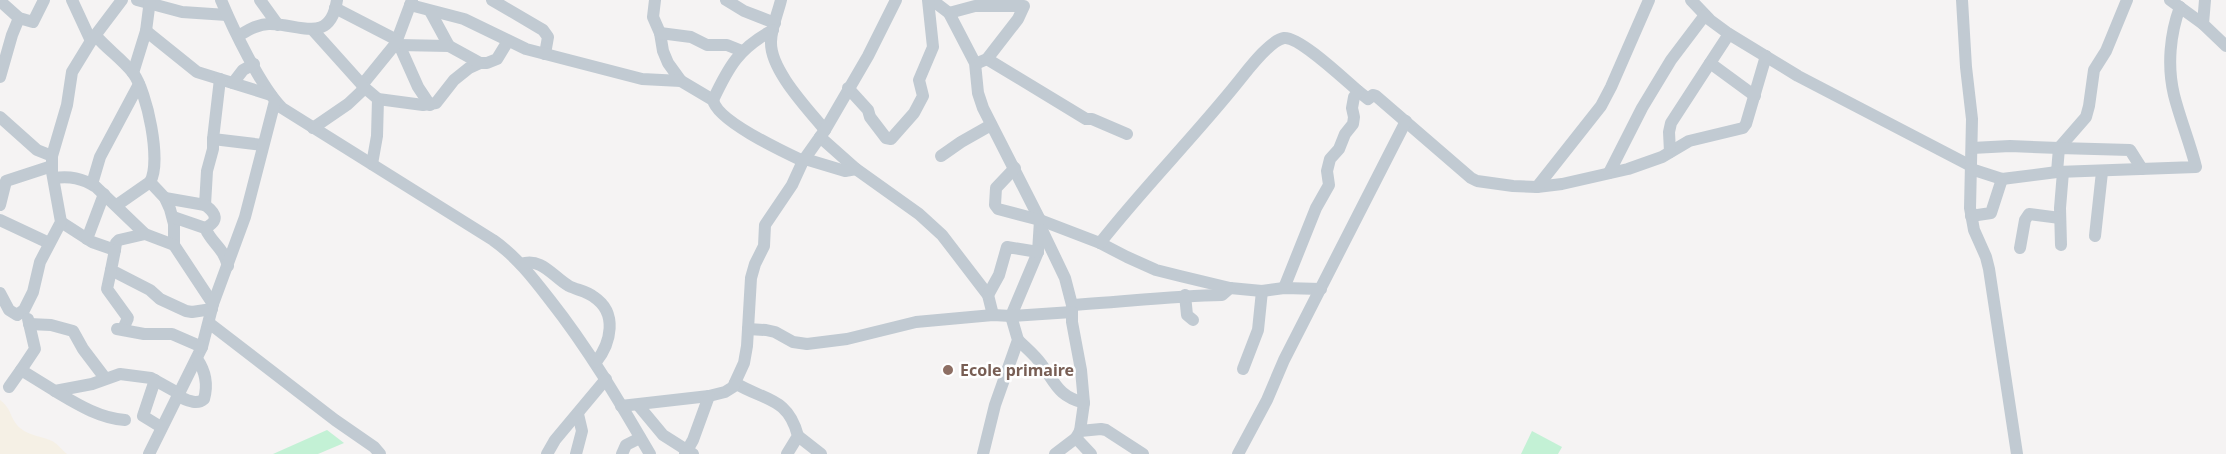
<svg xmlns="http://www.w3.org/2000/svg" width="2226" height="454" font-family="'Noto Sans',sans-serif">
  <style>
    .green { fill: #c3f1d5 }
    .sand { fill: #f5f0e5 }
    .lines { fill: none; stroke-linecap: round; stroke-linejoin: round }
    .minor { stroke: #c1cad2; stroke-width: 12 }
    .education-dot { fill: #8d6e63; stroke: #fff; stroke-width: 2 }
    .labels { text-anchor: middle; dominant-baseline: central; stroke-width: 5; stroke-linejoin: round; paint-order: stroke }
    .education-label { font-size: 16px; font-weight: bold; fill: #785e54; stroke: #fff; text-anchor: start }
  </style>
  <rect width="100%" height="100%" fill="#f5f3f3"/>
  <g class="green">
    <polygon points="327,430 344,443 318,454 273,454"/>
    <polygon points="1532,431 1562,447 1558,454 1521,454"/>
  </g>
  <path class="sand" d="M 0,400 C 13,410 9,418 20,428 C 30,436 41,436 52,441 C 58,444 62,450 67,454 L 0,454 Z"/>
  <g class="lines">
    <g class="minor">
      <polyline points="72,0 91,41"/>
      <polyline points="137,0 182,12 227,15"/>
      <path d="M 221,0 C 233,29 261,87 282,108 L 493,240 C 516,256 533,278 550,300 C 588,348 619,401 650,454"/>
      <polyline points="260,0 278,25"/>
      <polyline points="412,0 397,40 418,87 430,105"/>
      <polyline points="492,0 543,30 548,37 545,54"/>
      <polyline points="655,0 653,17 660,33 663,51 668,63 681,81"/>
      <polyline points="726,0 744,11 775,23"/>
      <path d="M 781,0 C 778,13 771,28 771,42 C 770,70 808,109 825,130"/>
      <polyline points="932,0 949,13 975,63 978,93 983,108 1040,220 1038,252 1011,316 1018,340 995,405 983,454"/>
      <polyline points="1691,0 1710,20 1729,34 1798,76 1971,166"/>
      <polyline points="1962,0 1966,67 1972,119 1970,208 1974,230 1986,257 1989,269 2017,454"/>
      <polyline points="2170,0 2203,24"/>
      <polyline points="2205,0 2203,24 2226,46"/>
      <polyline points="0,1 19,18 33,22 44,0"/>
      <path d="M 410,5 L 464,19 L 526,49 L 642,79 L 681,81 L 713,100 C 717,121 784,152 803,161"/>
      <polyline points="335,8 397,40"/>
      <polyline points="430,11 449,46"/>
      <polyline points="949,13 975,6 1024,6 1018,19 987,59 980,62"/>
      <polyline points="312,29 365,88 378,99 423,105 436,103 454,80 469,68 480,63 487,63 497,59 508,41"/>
      <polyline points="146,31 197,72 271,95"/>
      <polyline points="660,33 691,37 707,45 727,45 742,51"/>
      <polyline points="1729,34 1710,63 1755,96"/>
      <path d="M 96,36 C 107,49 122,59 133,73 C 147,91 162,162 150,182 L 165,198 L 170,209 L 174,224 L 174,245 L 213,304 L 202,347 L 149,454"/>
      <path d="M 238,36 C 247,31 257,24 269,24 C 298,23 330,46 337,0"/>
      <polyline points="398,45 449,46 480,63"/>
      <polyline points="987,59 1086,119 1092,119 1127,134"/>
      <polyline points="133,73 146,31 150,0"/>
      <polyline points="0,77 12,35 19,18"/>
      <polyline points="220,79 213,139 263,145"/>
      <polyline points="233,83 243,70 254,64"/>
      <polyline points="362,85 397,42"/>
      <polyline points="848,88 868,110 870,117 886,138 891,139 914,113 923,96 919,80 933,47 928,0"/>
      <polyline points="1358,91 1368,99 1373,95 1376,96 1471,178 1477,181 1513,186 1537,187 1562,184 1628,169 1662,157 1689,141 1743,128 1746,124 1766,56"/>
      <path d="M 713,100 C 729,66 739,48 773,30"/>
      <polyline points="0,117 37,150 52,156"/>
      <polyline points="313,128 348,104 365,88"/>
      <polyline points="820,137 856,169 919,214 942,235 988,295 993,315"/>
      <polyline points="1972,148 2010,146 2059,148 2086,117 2089,106 2094,70 2106,51 2127,0"/>
      <polyline points="1670,152 1669,132 1671,123 1710,63"/>
      <polyline points="941,156 961,142 991,125"/>
      <polyline points="805,159 845,171 856,169"/>
      <polyline points="372,164 377,136 378,99"/>
      <polyline points="1015,168 996,188 995,205 998,209 1040,220 1100,243 1127,257 1156,270 1180,276 1230,288 1262,291 1284,288 1321,289"/>
      <path d="M 1971,169 L 2002,179 L 2057,172 L 2196,167 C 2190,143 2180,119 2174,95 C 2167,66 2170,34 2180,7"/>
      <polyline points="2057,172 2059,148 2130,150 2142,169"/>
      <polyline points="1609,173 1642,108 1671,60 1705,15"/>
      <path d="M 54,178 C 70,176 82,178 96,187 L 145,234"/>
      <polyline points="92,184 100,157 139,84"/>
      <polyline points="1537,187 1601,106 1611,87 1649,0"/>
      <polyline points="165,198 205,205 207,171 213,149 213,139"/>
      <polyline points="0,205 6,181 52,166"/>
      <polyline points="117,205 150,182"/>
      <path d="M 205,205 C 217,214 219,221 205,228"/>
      <polyline points="1971,216 1991,213 2002,179"/>
      <path d="M 173,217 L 205,228 C 213,245 223,247 228,266"/>
      <polyline points="0,220 49,243"/>
      <polyline points="61,222 92,242 115,250 116,243 119,240 145,234 174,245"/>
      <polyline points="1042,230 1065,278 1072,305 1072,322 1081,370 1084,403 1080,431"/>
      <polyline points="2095,236 2102,172"/>
      <polyline points="87,239 104,194"/>
      <path d="M 1100,243 C 1144,187 1194,137 1238,82 C 1247,71 1270,40 1284,38 C 1299,36 1345,80 1358,91 L 1354,97 L 1352,108 L 1354,117 L 1353,124 L 1345,134 L 1339,149 L 1330,159 L 1327,171 L 1329,185 L 1316,208 L 1284,288"/>
      <polyline points="2061,245 2060,208 2063,172"/>
      <polyline points="2020,248 2025,220 2029,214 2060,218"/>
      <polyline points="115,250 111,270 150,290 160,299 186,311 192,312 212,309"/>
      <path d="M 521,264 C 542,257 553,277 569,286 C 577,290 587,291 594,297 C 618,313 611,343 596,362"/>
      <polyline points="111,270 107,289 128,318 123,329"/>
      <polyline points="0,293 9,310 17,315 24,310 33,292 40,262 61,222 52,172 52,156 67,105 72,72 91,41 122,0"/>
      <polyline points="988,295 999,275 1007,247 1038,252"/>
      <polyline points="1185,295 1187,315 1193,320"/>
      <polyline points="213,304 245,217 275,101"/>
      <path d="M 1072,305 C 1122,302 1172,296 1222,295 L 1230,288"/>
      <polyline points="209,323 335,420 374,447 380,454"/>
      <polyline points="29,324 51,325 73,331 83,349 105,378"/>
      <polyline points="117,329 144,334 172,334 202,347"/>
      <polyline points="748,329 766,330 775,332 793,342 807,344 847,339 916,322 993,315 1011,316 1072,312"/>
      <path d="M 1018,340 C 1026,348 1035,355 1042,365 C 1056,384 1058,396 1084,403"/>
      <polyline points="1243,369 1258,330 1262,291"/>
      <polyline points="21,370 35,349 28,319"/>
      <polyline points="155,380 143,416 161,427"/>
      <path d="M 735,383 C 765,401 788,397 798,436 L 787,454"/>
      <polyline points="9,387 21,370 55,391 92,384 120,374 151,378 178,393"/>
      <path d="M 55,391 C 77,404 99,418 125,420"/>
      <path d="M 177,396 C 185,399 196,406 204,399 C 208,385 206,372 197,359"/>
      <polyline points="638,405 663,435 693,454"/>
      <polyline points="621,406 709,396 725,392 733,387 744,363 747,346 751,278 755,264 764,246 765,225 792,185 803,161 825,130 868,56 896,0"/>
      <polyline points="798,436 821,454"/>
      <polyline points="1076,438 1091,454"/>
      <polyline points="547,454 555,440 606,379"/>
      <polyline points="576,454 582,431 578,414"/>
      <polyline points="622,454 626,445 640,438"/>
      <polyline points="685,454 693,440 709,396"/>
      <polyline points="1055,454 1076,438 1080,431 1101,429 1106,430 1143,454"/>
      <polyline points="1238,454 1267,400 1284,360 1406,121"/>
    </g>
  </g>
  <circle class="education-dot" cx="948" cy="370" r="6"/>
  <g class="labels">
    <g class="education-label">
      <text x="960" y="370">Ecole primaire</text>
    </g>
  </g>
</svg>
